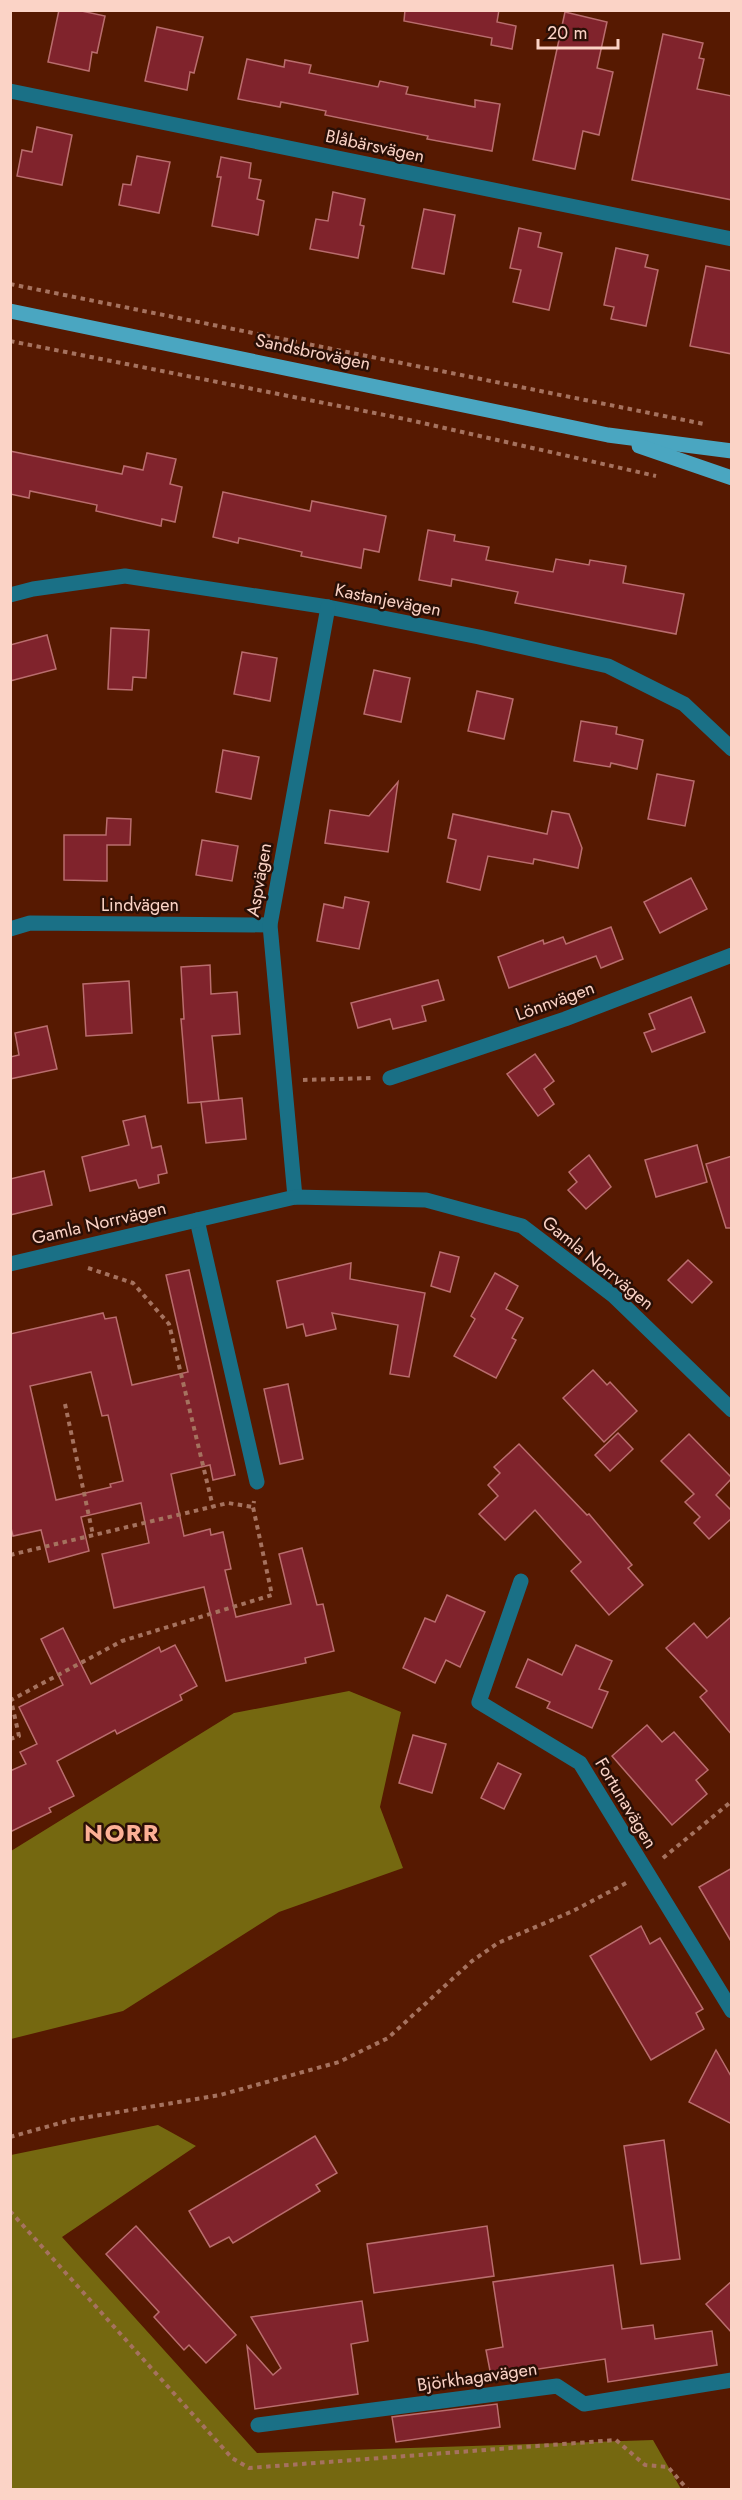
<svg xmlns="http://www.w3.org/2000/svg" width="742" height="2500" font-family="Jost,sans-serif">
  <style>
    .forest { fill: #756810 }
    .building { fill: #80232c; stroke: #b96d6e; stroke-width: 1.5; fill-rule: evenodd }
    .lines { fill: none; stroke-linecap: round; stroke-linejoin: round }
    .path { stroke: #a5725f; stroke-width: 4; stroke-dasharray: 4.5 4.5; stroke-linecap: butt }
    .minor { stroke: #1a7086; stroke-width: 15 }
    .major { stroke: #4aa6c1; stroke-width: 15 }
    .labels { text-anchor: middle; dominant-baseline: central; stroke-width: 5; stroke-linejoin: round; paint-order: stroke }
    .street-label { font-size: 18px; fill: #fbd3c6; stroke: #2a0f06 }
    .district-label { font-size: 24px; font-weight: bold; letter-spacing: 1.5px; fill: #fcb096; stroke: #2a0f06 }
  </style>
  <rect width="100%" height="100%" fill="#561901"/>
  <g class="forest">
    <polygon points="349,1691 401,1712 380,1807 403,1868 279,1912 123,2011 11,2039 11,1851 234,1713"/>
    <polygon points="158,2125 196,2146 62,2237 257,2453 653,2440 681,2489 11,2489 11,2155"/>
  </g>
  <g class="building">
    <polygon points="59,10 77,10 105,16 97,53 92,52 89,71 48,62"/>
    <polygon points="405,10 499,10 497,22 516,26 512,49 491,45 492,38 404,21"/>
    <polygon points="565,12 607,22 597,68 613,72 599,135 583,131 575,169 533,160"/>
    <polygon points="157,27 203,37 194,73 190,72 187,90 145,81"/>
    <polygon points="663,34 703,43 699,58 704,59 697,89 732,96 732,200 632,180"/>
    <polygon points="247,59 284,67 285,60 311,65 309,73 378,87 380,81 408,87 406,94 475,107 475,100 500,104 492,151 427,139 428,136 325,115 326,111 281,102 280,107 238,99"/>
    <polygon points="37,127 72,135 62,185 17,176 22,150 32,152"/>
    <polygon points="137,156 170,162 159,213 119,205 123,184 131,185"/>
    <polygon points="221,157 251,163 249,178 261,180 257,199 264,201 258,235 212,226 221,177 217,177"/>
    <polygon points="333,192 365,199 360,225 364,226 358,258 310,249 316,219 328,221"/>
    <polygon points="424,209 455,215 444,274 412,268"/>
    <polygon points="519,228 541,233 538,247 562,253 549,310 513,302 521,270 510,268"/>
    <polygon points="616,248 648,255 645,267 658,270 646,326 611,319 614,307 604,305"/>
    <polygon points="706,266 732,271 732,354 690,346"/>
    <polygon points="10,451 122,474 124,466 143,470 147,453 176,459 170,484 182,487 175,522 162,519 161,526 96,511 97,505 30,491 29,498 10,494"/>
    <polygon points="223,492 310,511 312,501 386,516 379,552 364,549 361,568 301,556 302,552 239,538 238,543 213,537"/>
    <polygon points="428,530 455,535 454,541 489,547 486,560 553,572 556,559 589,565 590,560 626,566 623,583 684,594 676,634 515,603 518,592 452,579 451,586 419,580"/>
    <polygon points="111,628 149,630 146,678 133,677 132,690 108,689"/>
    <polygon points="47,635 56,669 10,681 10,645"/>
    <polygon points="242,652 277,658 270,701 234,694"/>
    <polygon points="374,670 410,678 401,722 364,714"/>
    <polygon points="477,691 513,699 504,739 468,731"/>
    <polygon points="581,721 617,727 616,734 643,740 637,769 611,763 610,767 574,761"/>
    <polygon points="223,750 259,757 251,799 216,792"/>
    <polygon points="657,774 694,781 685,826 648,819"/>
    <polygon points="398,782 388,852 325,843 330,810 369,816"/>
    <polygon points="552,811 569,814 582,848 578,868 534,859 533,864 488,856 480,890 447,882 456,840 448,838 453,814 547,834"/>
    <polygon points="107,818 131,819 130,845 107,845 107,881 64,880 64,835 106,835"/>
    <polygon points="202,840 238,846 232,881 196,875"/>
    <polygon points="691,878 707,909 660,933 644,902"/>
    <polygon points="345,897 369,902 359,949 317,941 324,904 343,908"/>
    <polygon points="611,927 623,959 601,968 596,956 509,988 498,957 543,940 544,944 563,937 566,944"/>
    <polygon points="210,965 211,994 237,992 240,1034 212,1036 219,1101 188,1103 181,1019 184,1019 181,967"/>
    <polygon points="438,980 444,1000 422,1006 426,1021 393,1029 390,1019 358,1028 351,1003"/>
    <polygon points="129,981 132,1033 86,1036 83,984"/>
    <polygon points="691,997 705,1032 652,1052 644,1033 655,1029 649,1014"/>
    <polygon points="47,1026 57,1069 10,1079 10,1057 19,1055 15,1033"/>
    <polygon points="535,1054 554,1081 544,1089 554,1104 538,1116 507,1074"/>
    <polygon points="242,1098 246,1139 206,1143 201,1102"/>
    <polygon points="145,1116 152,1148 161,1146 167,1173 158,1175 159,1183 139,1188 136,1180 90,1191 82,1157 129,1145 123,1121"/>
    <polygon points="697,1145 707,1182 656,1197 645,1160"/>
    <polygon points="589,1155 611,1187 586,1209 568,1190 577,1182 569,1172"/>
    <polygon points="732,1156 732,1228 726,1228 706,1164"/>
    <polygon points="44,1171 52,1205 10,1215 10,1179"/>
    <polygon points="440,1252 459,1257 450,1292 431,1286"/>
    <polygon points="688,1260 712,1282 692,1303 668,1280"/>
    <polygon points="351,1263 350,1279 425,1293 409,1377 390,1374 398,1325 332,1313 336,1329 306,1336 303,1324 287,1328 277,1281"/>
    <path d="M 189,1270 L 235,1475 L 213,1480 L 210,1465 L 171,1474 L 184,1536 L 210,1529 L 211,1535 L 223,1532 L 231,1569 L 225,1570 L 236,1617 L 291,1604 L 279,1554 L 302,1548 L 317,1605 L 323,1604 L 334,1651 L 305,1658 L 306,1663 L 226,1681 L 204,1587 L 114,1608 L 102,1554 L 149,1543 L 141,1503 L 81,1517 L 89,1551 L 49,1562 L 41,1530 L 13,1536 L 10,1524 L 10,1334 L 103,1313 L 105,1319 L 116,1317 L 132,1385 L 188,1372 L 166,1275 ZM 91,1372 L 102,1416 L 108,1415 L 123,1481 L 110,1484 L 111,1487 L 56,1500 L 30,1386 Z"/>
    <polygon points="495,1273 518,1286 506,1309 523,1318 512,1338 516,1340 496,1378 454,1356 475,1319 471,1316"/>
    <polygon points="593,1370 607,1385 610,1382 637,1411 604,1442 563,1398"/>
    <polygon points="288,1384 303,1459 280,1464 264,1389"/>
    <polygon points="618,1433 633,1449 610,1471 595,1455"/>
    <polygon points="689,1434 732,1478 716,1495 732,1511 732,1518 709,1539 694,1523 700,1517 685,1502 694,1494 661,1461"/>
    <polygon points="519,1444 587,1515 589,1514 632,1565 628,1568 643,1585 609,1615 571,1571 581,1562 535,1510 505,1540 479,1514 498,1496 488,1485 500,1473 494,1467"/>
    <polygon points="447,1595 485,1612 460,1667 446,1660 435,1683 403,1668 425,1618 435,1622"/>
    <polygon points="732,1616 732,1735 700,1697 707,1691 666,1648 694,1623 707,1638"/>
    <polygon points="63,1628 91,1684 159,1647 161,1652 175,1645 197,1686 180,1695 182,1700 117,1734 115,1730 57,1761 74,1796 49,1808 51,1812 10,1832 10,1771 26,1764 20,1752 37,1744 19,1707 63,1685 41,1639"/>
    <polygon points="576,1645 612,1661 599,1689 608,1692 592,1728 547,1708 550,1702 516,1687 528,1659 562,1675"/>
    <polygon points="647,1725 662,1742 674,1732 708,1770 696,1780 707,1794 672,1825 612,1756"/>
    <polygon points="413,1735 446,1744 432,1793 399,1783"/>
    <polygon points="498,1763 521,1774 504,1809 481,1798"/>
    <polygon points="732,1868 732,1943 699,1887"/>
    <polygon points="641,1926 650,1944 660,1938 703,2009 696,2013 704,2029 651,2060 590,1956"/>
    <polygon points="716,2050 732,2078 732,2124 689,2102"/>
    <polygon points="315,2136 337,2173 316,2185 320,2191 233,2243 229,2237 210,2247 189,2211"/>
    <polygon points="664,2140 680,2259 641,2264 624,2146"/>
    <polygon points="136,2226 236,2335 206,2363 189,2345 184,2350 154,2317 159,2312 106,2254"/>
    <polygon points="487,2226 494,2276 374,2293 367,2244"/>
    <polygon points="613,2265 622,2329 653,2325 655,2339 712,2331 717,2365 608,2382 605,2359 491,2376 486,2350 503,2347 493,2282"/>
    <polygon points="732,2281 732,2333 706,2304"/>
    <polygon points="362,2301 368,2341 351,2344 358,2394 255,2409 247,2346 273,2375 281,2368 251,2317"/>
    <polygon points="497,2404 500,2427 396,2442 392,2417"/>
  </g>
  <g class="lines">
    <g class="path">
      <polyline points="10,284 704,424"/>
      <polyline points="10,341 405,419 656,476"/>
      <polyline points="303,1080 371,1078"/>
      <polyline points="88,1268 133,1283 169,1324 213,1507"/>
      <polyline points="65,1404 93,1535"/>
      <polyline points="10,1555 228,1503 253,1507"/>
      <polyline points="10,1739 19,1736 11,1700 122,1641 272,1595 253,1507 254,1501"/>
      <polyline points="663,1858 732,1801"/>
      <polyline points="10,2137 71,2120 220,2095 339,2062 388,2038 472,1961 498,1943 573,1911 630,1881"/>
      <polyline points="10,2211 232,2458 249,2468 616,2440 645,2465 668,2467 688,2490"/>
    </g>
    <g class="minor">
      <polyline points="10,91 732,239"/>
      <polyline points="10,595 33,589 125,576 328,607 479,637 608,666 684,704 732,749"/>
      <polyline points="10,929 30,923 270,925"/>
      <polyline points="390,1078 565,1019 732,955"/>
      <polyline points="295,1197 270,925 328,607"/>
      <polyline points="197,1220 257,1482"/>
      <polyline points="10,1264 295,1197 426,1200 522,1226 614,1296 732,1410"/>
      <polyline points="521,1581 479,1702 580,1763 732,2011"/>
      <polyline points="258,2425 557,2386 584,2404 732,2380"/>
    </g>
    <g class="major">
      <polyline points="10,311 608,435 732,451"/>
      <polyline points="639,446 732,478"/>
    </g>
  </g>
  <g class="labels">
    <g class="street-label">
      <text transform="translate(375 146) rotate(12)">Blåbärsvägen</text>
      <text transform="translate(313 352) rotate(12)">Sandsbrovägen</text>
      <text transform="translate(388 600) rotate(11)">Kastanjevägen</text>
      <text transform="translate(259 880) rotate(-80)">Aspvägen</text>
      <text x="140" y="905">Lindvägen</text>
      <text transform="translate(555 1001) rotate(-20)">Lönnvägen</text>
      <text transform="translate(99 1223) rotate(-13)">Gamla Norrvägen</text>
      <text transform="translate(598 1263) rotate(39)">Gamla Norrvägen</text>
      <text transform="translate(626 1803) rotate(59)">Fortunavägen</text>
      <text transform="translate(477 2377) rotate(-8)">Björkhagavägen</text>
    </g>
    <g class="district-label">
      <text x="122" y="1832">NORR</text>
    </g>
  </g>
  <rect width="742" height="2500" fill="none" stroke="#fbd3c6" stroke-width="24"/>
  <path d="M538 39v9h80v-9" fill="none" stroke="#fbd3c6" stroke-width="3"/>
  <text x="547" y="39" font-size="18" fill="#fbd3c6" stroke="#2a0f06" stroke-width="4.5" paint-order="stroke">20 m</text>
</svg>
